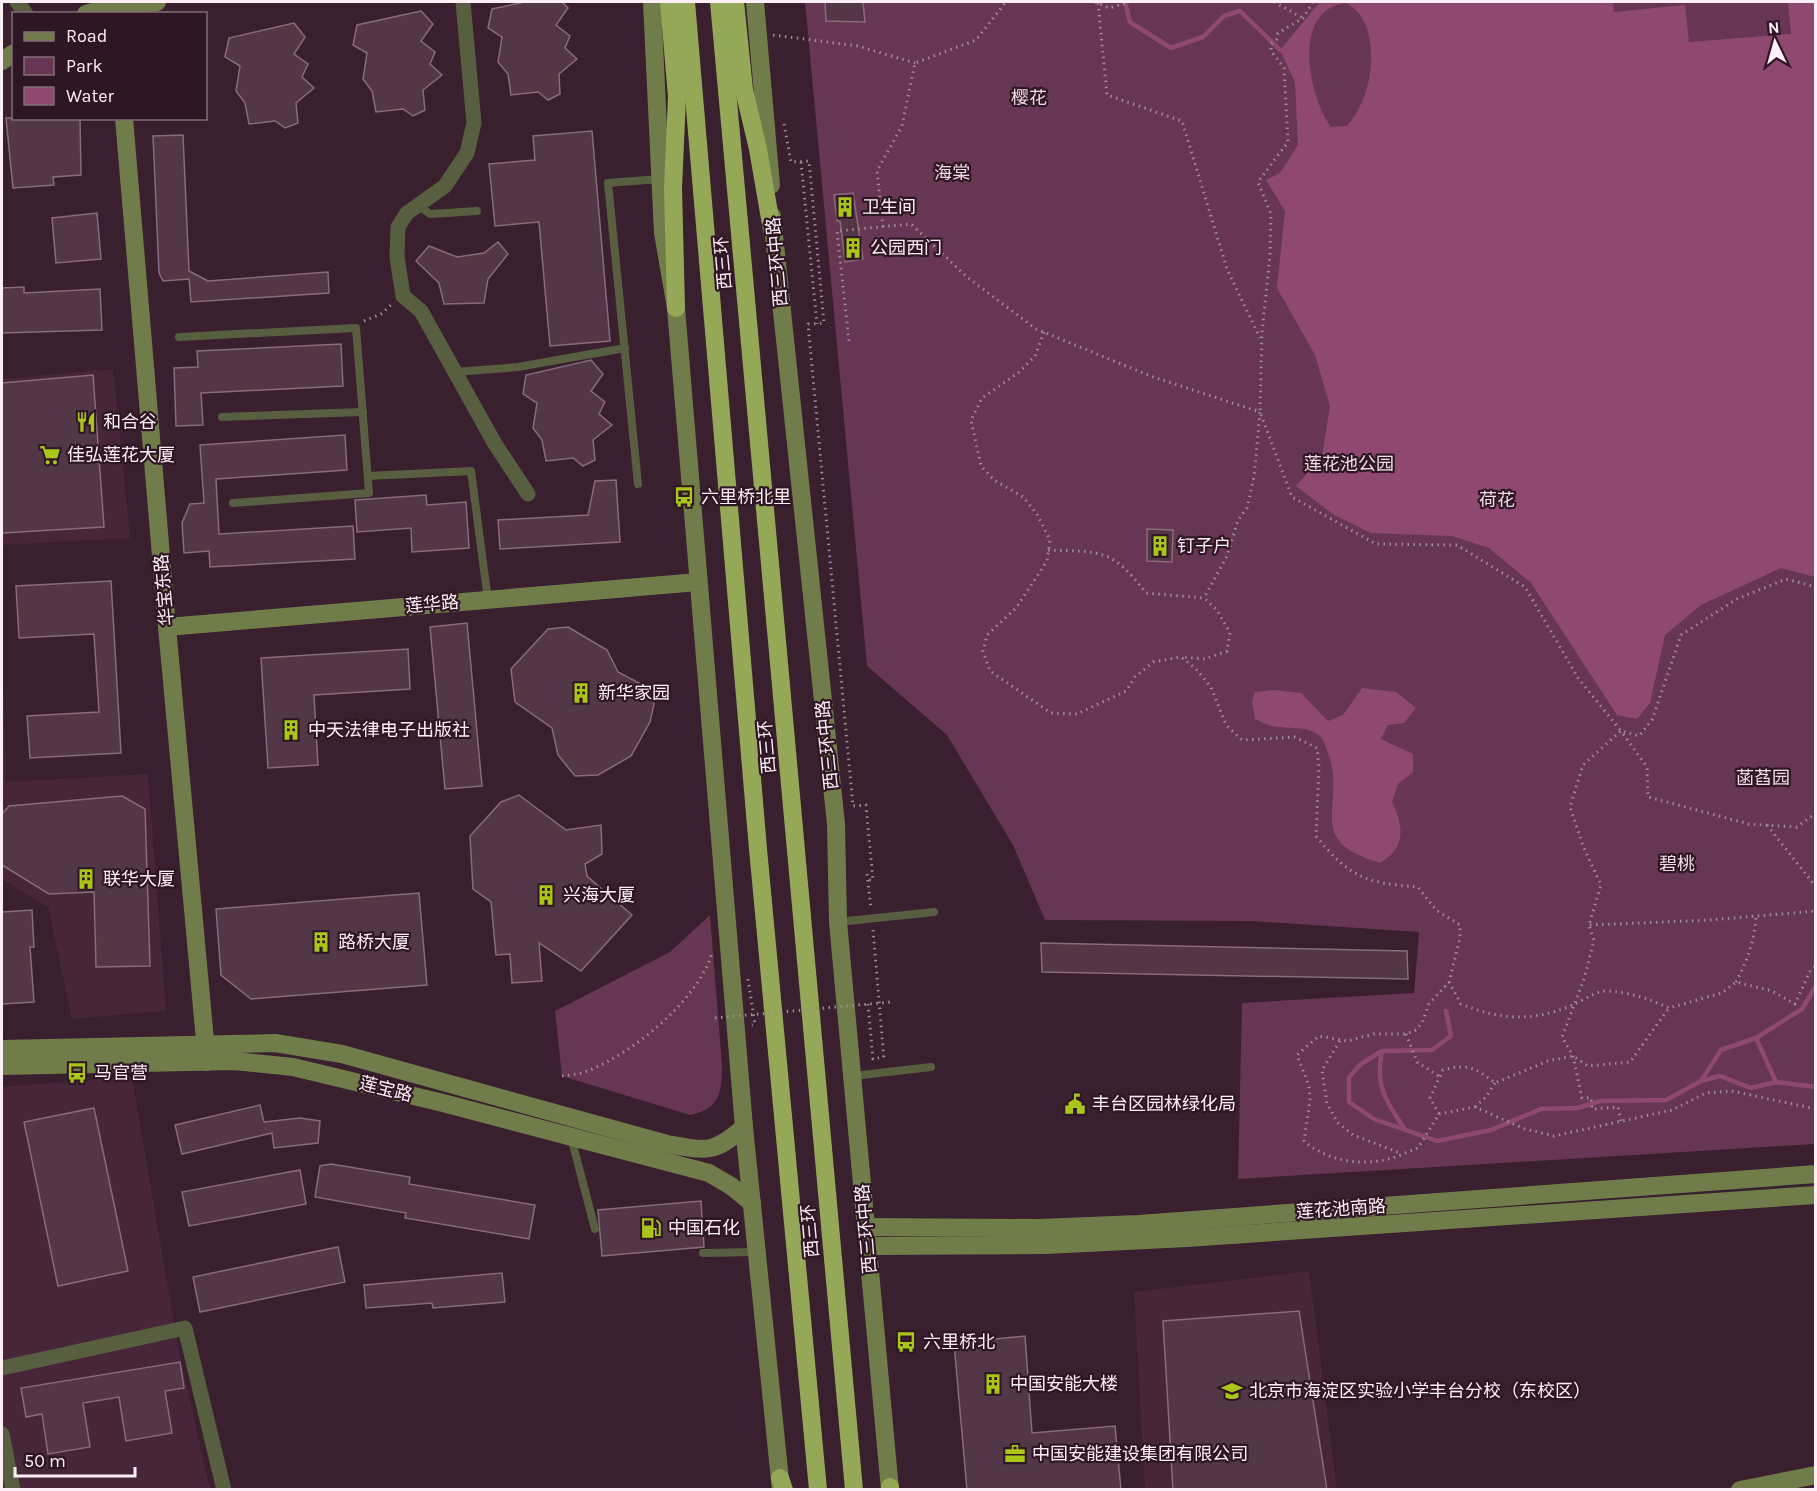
<svg xmlns="http://www.w3.org/2000/svg" width="1817" height="1491" font-family="Karla,'Noto Sans SC',sans-serif">
  <style>
    .built { fill: #482639 }
    .green { fill: #673652 }
    .water { fill: #8f4971; fill-rule: evenodd }
    .lines { fill: none; stroke-linecap: round; stroke-linejoin: round }
    .stream { stroke: #8f4971; stroke-width: 4.5 }
    .building { fill: #533746; stroke: #8a6a7b; stroke-width: 1.5 }
    .path { stroke: #a08b96; stroke-width: 3; stroke-dasharray: 1.5 4.5; stroke-linecap: butt }
    .lane { stroke: #575f40; stroke-width: 8 }
    .street { stroke: #575f40; stroke-width: 15 }
    .secondary { stroke: #707c4a; stroke-width: 18 }
    .highway { stroke: #95a858; stroke-width: 18 }
    .path-bridge { stroke: #a08b96; stroke-width: 3; stroke-dasharray: 1.5 4.5; stroke-linecap: butt }
    .labels { text-anchor: middle; dominant-baseline: central; stroke-width: 4.5; stroke-linejoin: round; paint-order: stroke }
    .park-label { font-size: 18px; fill: #f1dce6; stroke: #2f1624 }
    .poi-label { font-size: 18px; fill: #feeff6; stroke: #2f1624; text-anchor: start }
    .street-label { font-size: 18px; fill: #feeff6; stroke: #2f1624 }
  </style>
  <rect width="100%" height="100%" fill="#3a1f2e"/>
  <g class="built">
    <polygon points="113,369 130,538 2,545 2,379"/>
    <polygon points="2,623 6,782 148,774 166,1011 72,1019 48,907 2,879"/>
    <polygon points="132,1077 178,1347 210,1489 2,1490 2,1087"/>
    <polygon points="1309,1271 1337,1489 1145,1489 1134,1292"/>
  </g>
  <g class="green">
    <polygon points="805,2 1815,2 1815,1144 1238,1179 1242,1003 1414,993 1419,932 1250,921 1045,920 1013,845 947,735 867,666"/>
    <path d="M 710,915 L 722,1065 C 722,1092 720,1109 690,1115 L 562,1076 L 555,1011 L 670,952 Z"/>
  </g>
  <g class="water">
    <path d="M 1320,2 L 1613,2 L 1614,12 L 1685,5 L 1689,42 L 1791,34 L 1788,2 L 1815,2 L 1815,577 L 1781,568 L 1701,605 L 1665,635 L 1650,703 L 1637,719 L 1617,715 L 1531,583 L 1489,548 L 1452,536 L 1371,533 L 1334,515 L 1296,486 L 1322,456 L 1330,406 L 1315,355 L 1277,288 L 1285,211 L 1266,180 L 1280,173 L 1298,145 L 1295,82 L 1280,50 ZM 1346,3 C 1379,19 1375,78 1360,106 C 1357,113 1352,120 1347,126 L 1331,127 C 1308,96 1291,9 1346,3 Z"/>
    <path d="M 1362,688 L 1396,692 L 1416,708 L 1404,723 L 1388,725 L 1381,739 L 1413,754 L 1413,772 L 1398,784 L 1392,802 C 1404,826 1406,848 1380,863 C 1301,840 1348,805 1328,753 C 1326,748 1324,741 1321,737 C 1307,724 1288,730 1272,726 C 1266,725 1260,721 1255,719 L 1252,701 L 1255,692 L 1274,690 L 1301,693 L 1328,721 L 1343,715 Z"/>
  </g>
  <g class="lines">
    <g class="stream">
      <polyline points="1125,2 1130,22 1171,48 1203,37 1224,16 1240,11 1280,50"/>
      <polyline points="1446,1011 1451,1036 1432,1050 1382,1051 1361,1064 1349,1077 1349,1102 1374,1119 1437,1141 1491,1130 1541,1109 1577,1108 1601,1101 1666,1100 1701,1081 1721,1050 1756,1038"/>
      <path d="M 1382,1051 C 1375,1086 1385,1100 1404,1128"/>
      <polyline points="1701,1081 1720,1076 1751,1088 1776,1082 1816,1087"/>
      <polyline points="1776,1082 1756,1038 1802,1009 1816,986"/>
    </g>
  </g>
  <g class="building">
    <polygon points="525,2 562,2 568,8 556,25 570,36 565,48 577,59 559,74 560,94 548,100 538,92 511,95 508,74 498,62 502,37 488,28 492,9"/>
    <polygon points="825,2 863,2 865,22 826,21"/>
    <polygon points="421,11 433,24 421,41 435,52 430,64 442,75 423,90 425,110 413,116 403,109 376,112 372,91 363,79 367,53 353,45 357,25"/>
    <polygon points="294,23 305,37 294,54 308,64 302,77 314,88 296,103 298,123 285,128 275,121 249,124 245,103 236,91 240,66 225,57 229,38"/>
    <polygon points="6,118 80,118 81,175 53,177 54,185 13,188"/>
    <polygon points="592,131 610,341 550,346 539,222 495,226 489,164 535,160 533,136"/>
    <polygon points="183,135 189,271 208,281 328,272 329,293 191,302 189,279 163,281 159,273 153,136"/>
    <polygon points="853,193 863,259 845,262 840,221 837,221 834,195"/>
    <polygon points="97,213 101,259 56,263 52,218"/>
    <polygon points="498,242 508,254 488,279 484,303 444,304 439,283 416,261 429,246 457,257 484,253"/>
    <polygon points="24,287 24,293 100,289 102,330 2,333 2,288"/>
    <polygon points="341,344 343,386 201,393 203,425 176,426 174,368 198,367 197,351"/>
    <polygon points="591,360 603,374 591,391 605,402 599,414 612,425 593,440 595,460 583,466 573,458 546,461 542,440 533,428 537,403 523,394 526,375"/>
    <polygon points="93,375 104,527 2,533 2,383"/>
    <polygon points="345,435 347,470 216,479 219,534 353,526 355,559 210,567 209,551 184,553 182,523 190,504 204,503 200,445"/>
    <polygon points="616,480 620,542 500,549 498,520 588,515 595,481"/>
    <polygon points="426,495 427,505 466,502 469,548 412,552 411,528 357,532 355,500"/>
    <polygon points="1147,529 1173,530 1172,562 1147,561"/>
    <polygon points="111,581 121,753 30,758 27,716 99,712 94,634 19,638 16,586"/>
    <polygon points="467,623 482,786 445,789 430,627"/>
    <polygon points="568,627 607,650 618,672 641,684 654,704 650,722 631,756 598,775 575,776 558,755 552,728 515,702 511,669 548,629"/>
    <polygon points="408,649 410,689 314,695 318,765 268,768 261,658"/>
    <polygon points="519,795 566,830 601,825 602,854 585,864 587,876 632,915 581,971 539,943 542,981 512,983 510,954 496,955 491,902 473,889 470,836 501,802"/>
    <polygon points="122,796 145,809 150,966 96,967 94,892 49,894 2,865 2,814 9,806"/>
    <polygon points="419,893 427,985 251,999 221,975 216,909"/>
    <polygon points="32,910 34,947 30,947 34,1002 2,1004 2,912"/>
    <polygon points="1041,943 1407,951 1408,979 1042,972"/>
    <polygon points="260,1105 264,1122 300,1118 320,1121 318,1143 274,1148 272,1133 182,1154 175,1125"/>
    <polygon points="94,1108 128,1271 58,1286 24,1122"/>
    <polygon points="331,1164 410,1177 409,1184 535,1205 529,1239 405,1218 406,1213 315,1197 320,1166"/>
    <polygon points="300,1170 306,1204 189,1226 182,1192"/>
    <polygon points="701,1201 704,1247 602,1256 598,1210"/>
    <polygon points="338,1247 345,1282 200,1312 193,1277"/>
    <polygon points="502,1273 505,1302 433,1308 432,1303 366,1308 364,1285"/>
    <polygon points="1299,1311 1327,1490 1173,1490 1163,1321"/>
    <polygon points="1025,1336 1032,1433 1115,1426 1121,1490 967,1490 954,1343"/>
    <polygon points="180,1362 184,1388 165,1391 172,1433 126,1441 119,1397 83,1403 90,1447 48,1454 42,1414 26,1417 21,1388"/>
  </g>
  <g class="lines">
    <g class="path">
      <polyline points="1095,2 1109,8 1130,2"/>
      <polyline points="1274,2 1303,18"/>
      <polyline points="1313,2 1303,18 1278,33 1277,39 1271,44 1271,51 1284,68 1288,142 1258,182 1271,214 1270,255 1262,332 1260,412 1292,497 1376,544 1457,545 1525,587 1578,678 1621,731 1639,736 1652,720 1681,635 1737,599 1786,579 1816,587"/>
      <polyline points="1098,3 1107,95 1182,121 1227,269 1260,338"/>
      <polyline points="773,35 858,46 915,63"/>
      <polyline points="784,124 791,162 809,161 824,323 808,324 853,806 866,805 873,880 868,880"/>
      <polyline points="801,162 817,324"/>
      <polyline points="883,227 877,171 902,126 915,63 976,40 1006,2"/>
      <polyline points="364,321 381,314 391,305"/>
      <path d="M 1044,332 L 1035,356 L 1018,373 L 982,398 L 971,420 L 981,466 L 994,480 L 1023,497 L 1037,514 L 1050,540 L 1047,561 L 1032,584 L 1016,608 L 987,635 L 983,651 L 990,671 L 1051,713 L 1077,714 L 1126,691 L 1135,677 L 1153,662 L 1181,657 L 1196,669 L 1211,687 L 1226,725 L 1242,740 L 1295,737 L 1317,748 L 1319,767 L 1316,836 C 1350,878 1366,883 1418,887 L 1436,910 L 1460,925 L 1460,938 L 1449,982 L 1429,1004 L 1422,1023 L 1416,1030 L 1406,1034 L 1374,1034 L 1347,1041 L 1319,1036 L 1297,1055 L 1309,1086 L 1310,1100 L 1304,1141 C 1327,1161 1362,1167 1392,1158 C 1400,1156 1409,1151 1418,1148 L 1439,1114 L 1475,1107 L 1525,1129 L 1554,1136 L 1672,1110 L 1706,1093 L 1732,1091 L 1816,1109"/>
      <polyline points="849,341 837,231 911,224 967,277 1036,329 1153,377 1260,412 1254,477 1247,508 1238,520 1227,556 1204,598"/>
      <path d="M 1048,550 C 1102,552 1111,548 1146,593 L 1204,598 L 1217,610 L 1230,633 L 1227,651 L 1205,659 L 1183,657"/>
      <polyline points="1767,825 1816,887"/>
      <polyline points="867,874 871,908"/>
      <polyline points="1590,925 1709,920 1816,911"/>
      <polyline points="873,930 884,1060"/>
      <polyline points="748,979 755,1024 752,1025"/>
      <path d="M 1449,982 L 1461,1004 C 1500,1020 1533,1022 1573,1005 C 1584,1000 1595,991 1607,991 C 1629,992 1650,999 1669,1008 L 1722,993 L 1736,982 L 1772,991 L 1795,1004 L 1811,969 L 1816,966"/>
      <path d="M 1736,982 C 1747,961 1755,940 1756,916"/>
      <polyline points="868,1004 873,1059 884,1057"/>
      <polyline points="1406,1034 1417,1062 1440,1077"/>
      <polyline points="1340,1041 1322,1070 1327,1104 1338,1123 1353,1135 1400,1153"/>
      <path d="M 562,1076 C 571,1075 581,1074 590,1070 C 634,1052 698,1000 712,953"/>
      <polyline points="1475,1107 1486,1097 1495,1083"/>
      <path d="M 1439,1114 L 1430,1098 L 1443,1070 C 1467,1063 1476,1068 1495,1083 L 1548,1061 L 1573,1056 L 1588,1066 L 1630,1062 L 1669,1008"/>
      <polyline points="1621,1121 1618,1107 1592,1109 1591,1098 1582,1098 1573,1056 1562,1037 1584,979 1594,940 1589,925 1601,885 1583,846 1570,807 1583,765 1621,731 1647,767 1648,797 1749,824 1797,827 1816,813"/>
    </g>
    <g class="lane">
      <polyline points="418,205 430,214 477,211"/>
      <polyline points="179,337 356,328 369,493 233,503"/>
      <polyline points="456,372 518,367 625,348"/>
      <polyline points="222,417 363,412"/>
      <polyline points="368,476 471,471 488,600"/>
      <polyline points="638,484 608,183 660,179"/>
      <polyline points="838,922 934,912"/>
      <polyline points="853,1076 931,1067"/>
      <polyline points="571,1137 595,1229"/>
      <polyline points="703,1253 755,1252"/>
    </g>
    <g class="street">
      <polyline points="17,2 26,14"/>
      <polyline points="463,2 474,123 467,153 445,186 407,213 398,227 397,257 403,296 421,311 495,444 528,494"/>
      <polyline points="2,1368 185,1328 224,1490"/>
      <polyline points="2,1434 13,1490"/>
    </g>
    <g class="secondary">
      <polyline points="652,2 663,233 676,308 744,1127 781,1490"/>
      <polyline points="755,2 771,185"/>
      <polyline points="86,14 115,6 157,2"/>
      <polyline points="2,61 14,53"/>
      <polyline points="124,118 167,627 207,1062"/>
      <polyline points="772,216 836,824 838,922 890,1490"/>
      <polyline points="167,627 698,582"/>
      <path d="M 2,1049 L 275,1043 L 342,1054 L 667,1144 C 706,1151 714,1154 744,1127"/>
      <polyline points="2,1066 234,1061 293,1067 443,1103 709,1173 731,1186 752,1203"/>
      <polyline points="865,1227 1039,1228 1139,1224 1816,1174"/>
      <polyline points="867,1246 1045,1245 1187,1238 1816,1195"/>
      <polyline points="1740,1490 1816,1475"/>
    </g>
    <g class="highway">
      <polyline points="669,2 677,97 673,188 676,308"/>
      <polyline points="686,2 758,849 818,1490"/>
      <polyline points="719,2 854,1490"/>
      <polyline points="735,2 744,90 758,149 772,230"/>
      <polyline points="780,1478 784,1490"/>
      <polyline points="890,1487 890,1490"/>
    </g>
    <polyline class="path-bridge" points="715,1018 891,1002"/>
  </g>
  <defs>
    <g id="building-bare" transform="scale(1.62)"><path d="M-4-6H4V6H1V3H-1V6H-4ZM-2.5-4.3h1.7v1.8h-1.7ZM.8-4.3h1.7v1.8H.8ZM-2.5-1h1.7V.8h-1.7ZM.8-1h1.7V.8H.8Z" fill="#aac719" stroke="#2f1624" stroke-width="2.5" paint-order="stroke"/></g>
    <g id="restaurant-bare" transform="scale(1.62)"><path d="M-5-6h1v4h1v-4h1v4h1v-4h1v5L-1.5 .5V6h-2V.5L-5-1ZM5-6V6H3V1.5H1.5Q1.5-4 5-6Z" fill="#aac719" stroke="#2f1624" stroke-width="2.5" paint-order="stroke"/></g>
    <g id="supermarket-bare" transform="scale(1.62)"><path d="M-6-5.5h2.5l.6 2H6L4.5 2H-2.5L-4.4-4H-6ZM-1.5 3.2a1.3 1.3 0 1 0 .1 0ZM3 3.2a1.3 1.3 0 1 0 .1 0Z" fill="#aac719" stroke="#2f1624" stroke-width="2.5" paint-order="stroke"/></g>
    <g id="bus-bare" transform="scale(1.62)"><path d="M-5-6H5V4H4V6H2V4H-2V6H-4V4H-5ZM-3.5-4V0h7V-4ZM-3.5 1.2v1.5H-2V1.2ZM2 1.2v1.5H3.5V1.2Z" fill="#aac719" stroke="#2f1624" stroke-width="2.5" paint-order="stroke"/></g>
    <g id="civic-bare" transform="scale(1.62)"><path d="M-.6-6.5H3V-4.5H.6V-3L4-1V1h2V6H-6V1h2V-1L-.6-3ZM-1.2 2.5V6h2.4V2.5Z" fill="#aac719" stroke="#2f1624" stroke-width="2.5" paint-order="stroke"/></g>
    <g id="fuel-bare" transform="scale(1.62)"><path d="M-5.5-6h7V0h2V4h1.3V-2.5L3-4.5l.8-.8L6-3V5H2.5V1h-1V6h-7ZM-4.2-4.7v3.2H.2V-4.7Z" fill="#aac719" stroke="#2f1624" stroke-width="2.5" paint-order="stroke"/></g>
    <g id="school-bare" transform="scale(1.62)"><path d="M0-5L7-2L0 1L-7-2ZM-4 1L0 2.5L4 1V4Q0 6-4 4Z" fill="#aac719" stroke="#2f1624" stroke-width="2.5" paint-order="stroke"/></g>
    <g id="office-bare" transform="scale(1.62)"><path d="M-6-3h4V-5.5h4V-3h4V5H-6ZM-1-4.5V-3h2v-1.5ZM-6 0V1H6V0Z" fill="#aac719" stroke="#2f1624" stroke-width="2.5" paint-order="stroke"/></g>
  </defs>
  <g fill-rule="evenodd">
    <use href="#building-bare" x="845" y="207"/>
    <use href="#building-bare" x="853" y="248"/>
    <use href="#restaurant-bare" x="86" y="422"/>
    <use href="#supermarket-bare" x="50" y="455"/>
    <use href="#bus-bare" x="684" y="497"/>
    <use href="#building-bare" x="1160" y="546"/>
    <use href="#building-bare" x="581" y="693"/>
    <use href="#building-bare" x="291" y="730"/>
    <use href="#building-bare" x="86" y="879"/>
    <use href="#building-bare" x="546" y="895"/>
    <use href="#building-bare" x="321" y="942"/>
    <use href="#bus-bare" x="77" y="1073"/>
    <use href="#civic-bare" x="1075" y="1104"/>
    <use href="#fuel-bare" x="651" y="1228"/>
    <use href="#bus-bare" x="906" y="1342"/>
    <use href="#building-bare" x="993" y="1384"/>
    <use href="#school-bare" x="1232" y="1391"/>
    <use href="#office-bare" x="1015" y="1454"/>
  </g>
  <g class="labels">
    <g class="park-label">
      <text x="1029" y="98">樱花</text>
      <text x="952" y="173">海棠</text>
      <text x="1349" y="464">莲花池公园</text>
      <text x="1497" y="500">荷花</text>
      <text x="1763" y="778">菡萏园</text>
      <text x="1677" y="864">碧桃</text>
    </g>
    <g class="poi-label">
      <text x="862" y="207">卫生间</text>
      <text x="870" y="248">公园西门</text>
      <text x="103" y="422">和合谷</text>
      <text x="67" y="455">佳弘莲花大厦</text>
      <text x="701" y="497">六里桥北里</text>
      <text x="1177" y="546">钉子户</text>
      <text x="598" y="693">新华家园</text>
      <text x="308" y="730">中天法律电子出版社</text>
      <text x="103" y="879">联华大厦</text>
      <text x="563" y="895">兴海大厦</text>
      <text x="338" y="942">路桥大厦</text>
      <text x="94" y="1073">马官营</text>
      <text x="1092" y="1104">丰台区园林绿化局</text>
      <text x="668" y="1228">中国石化</text>
      <text x="923" y="1342">六里桥北</text>
      <text x="1010" y="1384">中国安能大楼</text>
      <text x="1249" y="1391">北京市海淀区实验小学丰台分校（东校区）</text>
      <text x="1032" y="1454">中国安能建设集团有限公司</text>
    </g>
    <g class="street-label">
      <text transform="translate(777 262) rotate(-95)">西三环中路</text>
      <text transform="translate(723 263) rotate(-95)">西三环</text>
      <text transform="translate(164 590) rotate(-95)">华宝东路</text>
      <text transform="translate(432 604) rotate(-5)">莲华路</text>
      <text transform="translate(827 745) rotate(-96)">西三环中路</text>
      <text transform="translate(767 747) rotate(-95)">西三环</text>
      <text transform="translate(386 1089) rotate(14)">莲宝路</text>
      <text transform="translate(1341 1209) rotate(-4)">莲花池南路</text>
      <text transform="translate(866 1229) rotate(-95)">西三环中路</text>
      <text transform="translate(810 1231) rotate(-95)">西三环</text>
    </g>
  </g>
  <rect width="1817" height="1491" fill="none" stroke="#feeff6" stroke-width="6"/>
  <rect x="12" y="12" width="195" height="108" fill="#2f1624" stroke="#826d78" stroke-width="1.5"/>
  <rect x="24" y="32" width="30" height="9" fill="#707c4a" stroke="#826d78" stroke-width="1.5"/>
  <text x="66" y="42" font-size="18" fill="#feeff6">Road</text>
  <rect x="24" y="57" width="30" height="18" fill="#673652" stroke="#826d78" stroke-width="1.5"/>
  <text x="66" y="72" font-size="18" fill="#feeff6">Park</text>
  <rect x="24" y="87" width="30" height="18" fill="#8f4971" stroke="#826d78" stroke-width="1.5"/>
  <text x="66" y="102" font-size="18" fill="#feeff6">Water</text>
  <g transform="translate(1775 42) rotate(355)" stroke="#2f1624" stroke-width="4.5" paint-order="stroke">
  <path d="M0-4.5L10 22L0 15L-10 22Z" fill="#feeff6"/>
  <text y="-9" font-size="16" font-weight="bold" text-anchor="middle" fill="#feeff6">N</text>
  </g>
  <path d="M15 1467v9h120v-9" fill="none" stroke="#feeff6" stroke-width="3"/>
  <text x="24" y="1467" font-size="18" fill="#feeff6" stroke="#2f1624" stroke-width="4.5" paint-order="stroke">50 m</text>
</svg>
